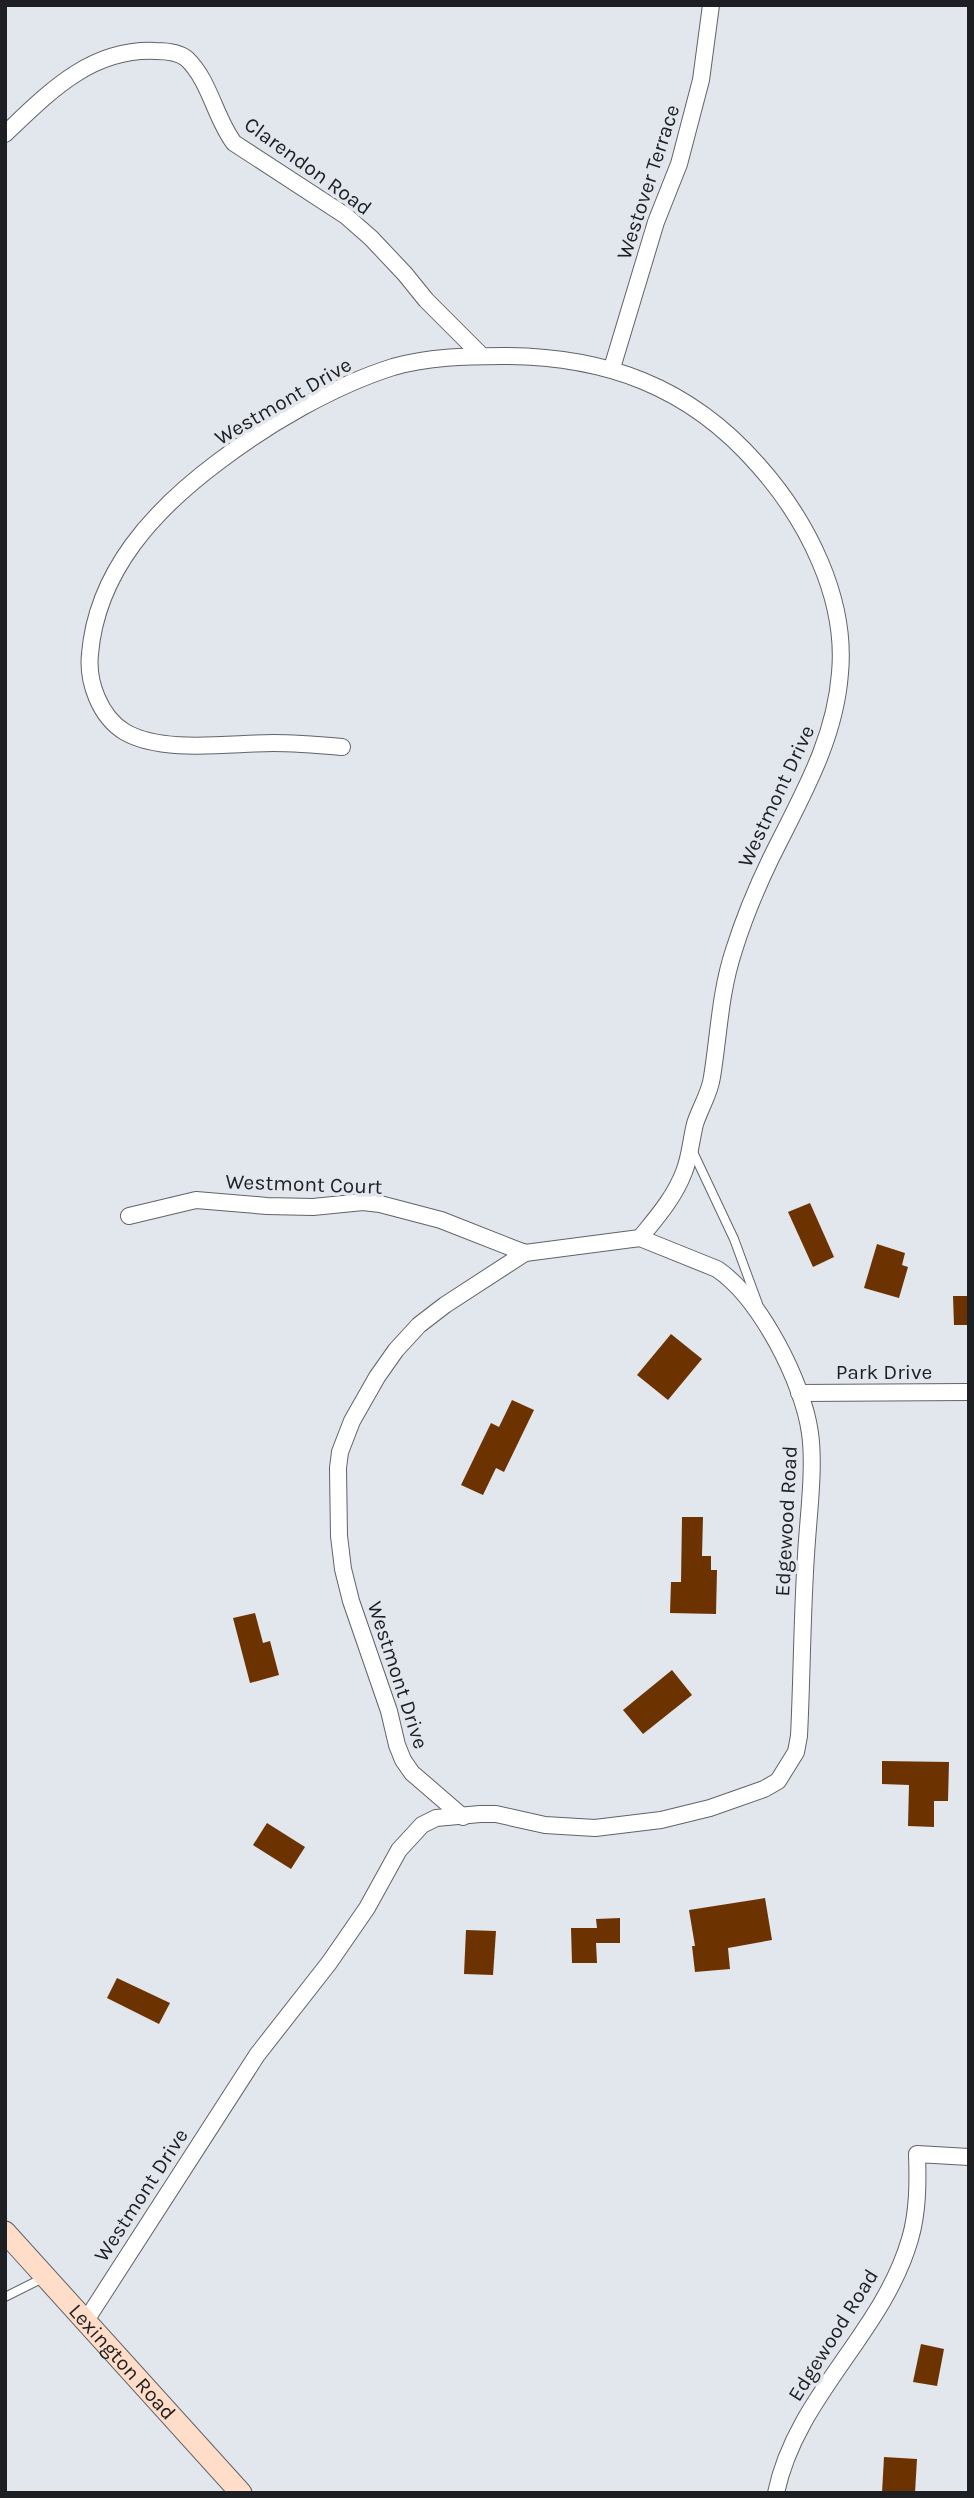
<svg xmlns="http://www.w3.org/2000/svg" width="974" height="2498" font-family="Karla,sans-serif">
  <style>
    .building { fill: #6c3300 }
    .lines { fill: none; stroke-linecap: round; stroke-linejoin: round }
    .service-casing { stroke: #60636a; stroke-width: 10 }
    .minor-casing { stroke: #60636a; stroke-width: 18 }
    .secondary-casing { stroke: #60636a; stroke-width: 23 }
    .service { stroke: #fff; stroke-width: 8 }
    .minor { stroke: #fff; stroke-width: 16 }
    .secondary { stroke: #ffddc8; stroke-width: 21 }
    .labels { text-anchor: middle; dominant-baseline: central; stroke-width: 7; stroke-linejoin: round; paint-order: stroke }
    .street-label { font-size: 21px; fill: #1e1f22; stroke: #e2e6ed }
  </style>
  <rect width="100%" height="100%" fill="#e2e6ed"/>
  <g class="building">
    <polygon points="810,1203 834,1257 813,1267 788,1212"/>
    <polygon points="877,1244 905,1253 902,1265 908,1267 899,1298 864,1288"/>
    <polygon points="953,1296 969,1296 969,1325 954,1325"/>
    <polygon points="671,1334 702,1359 668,1400 637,1375"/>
    <polygon points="512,1400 534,1410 504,1472 496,1468 483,1495 461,1485 491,1423 499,1427"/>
    <polygon points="682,1517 703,1517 702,1556 711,1556 711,1570 717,1570 716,1614 670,1613 671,1582 681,1582"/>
    <polygon points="255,1613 263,1643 270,1641 279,1675 250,1683 233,1618"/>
    <polygon points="672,1670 692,1695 643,1734 623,1710"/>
    <polygon points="882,1761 949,1762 948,1801 934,1801 934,1827 908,1826 909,1785 882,1784"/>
    <polygon points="267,1823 305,1847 291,1869 253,1845"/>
    <polygon points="765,1898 772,1940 728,1948 730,1969 695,1972 692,1946 695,1946 689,1910"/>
    <polygon points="620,1918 620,1943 596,1943 597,1963 572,1963 571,1928 597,1928 596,1919"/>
    <polygon points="466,1930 496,1931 493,1975 464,1974"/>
    <polygon points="117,1978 170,2003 159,2024 107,1998"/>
    <polygon points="921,2344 944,2349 937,2386 913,2382"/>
    <polygon points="884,2457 917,2459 915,2493 882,2493"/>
  </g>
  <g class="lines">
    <g class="service-casing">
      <g id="service">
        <polyline points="693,1152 734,1239 758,1304"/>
        <polyline points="5,2297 45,2277"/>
      </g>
    </g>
    <g class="minor-casing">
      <g id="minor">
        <path d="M 5,134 C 49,92 91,48 156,51 C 166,51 179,52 187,59 C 210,81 215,118 234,143 L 346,216 L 371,238 L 405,274 L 426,300 L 482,356"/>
        <polyline points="612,368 656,222 679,164 701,80 711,5"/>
        <path d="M 342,747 C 319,745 296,743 273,743 C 231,743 163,754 125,732 C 100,717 87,682 90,654 C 97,571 154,510 218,462 C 268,424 333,386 393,367 C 428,357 465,356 502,356 C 605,356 689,386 758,465 C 807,520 847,598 840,673 C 835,741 801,797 771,858 C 757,887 744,918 734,950 C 720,992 719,1034 712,1077 C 710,1093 700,1108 695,1124 C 691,1140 690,1157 684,1172 C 674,1198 657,1217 640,1238"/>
        <polyline points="799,1393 969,1392"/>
        <polyline points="463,1817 412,1773 403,1760 397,1745 389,1711 351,1601 343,1569 339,1536 338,1468 340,1452 352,1421 377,1377 396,1350 419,1325 445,1305 525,1253"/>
        <path d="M 85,2322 L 257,2055 L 329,1963 L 367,1908 L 399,1850 L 422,1825 L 436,1818 L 480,1814 L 496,1814 L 545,1825 L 595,1828 L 661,1820 L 710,1808 L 764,1789 L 778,1781 L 796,1752 L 799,1736 C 802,1676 802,1615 806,1555 C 808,1518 815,1469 810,1433 C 803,1382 760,1298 717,1269 L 640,1238 L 525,1253 L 441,1220 L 380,1204 L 363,1202 L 313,1207 L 267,1206 L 196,1200 L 129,1216"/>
        <path d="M 776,2493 C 796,2396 883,2333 910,2239 C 918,2212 918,2182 917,2154 L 969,2157"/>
      </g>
    </g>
    <g class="secondary-casing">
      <g id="secondary">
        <path id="s1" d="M 5,2232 L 241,2493"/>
      </g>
    </g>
    <use href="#service" class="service"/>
    <use href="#minor" class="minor"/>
    <use href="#secondary" class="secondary"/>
  </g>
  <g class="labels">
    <g class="street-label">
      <text transform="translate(308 166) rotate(36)">Clarendon Road</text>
      <text transform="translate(648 182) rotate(-72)">Westover Terrace</text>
      <text transform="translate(283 401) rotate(-30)">Westmont Drive</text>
      <text transform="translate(776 796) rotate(-65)">Westmont Drive</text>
      <text transform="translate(304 1184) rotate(2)">Westmont Court</text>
      <text x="884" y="1372">Park Drive</text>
      <text transform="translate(786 1521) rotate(-87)">Edgewood Road</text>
      <text transform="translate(398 1675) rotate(72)">Westmont Drive</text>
      <text transform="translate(141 2195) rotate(-57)">Westmont Drive</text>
      <text transform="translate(833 2335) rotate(-58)">Edgewood Road</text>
      <text stroke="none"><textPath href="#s1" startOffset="175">Lexington Road</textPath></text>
    </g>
  </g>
  <rect width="974" height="2498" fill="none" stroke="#1e1f22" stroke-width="14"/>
</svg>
